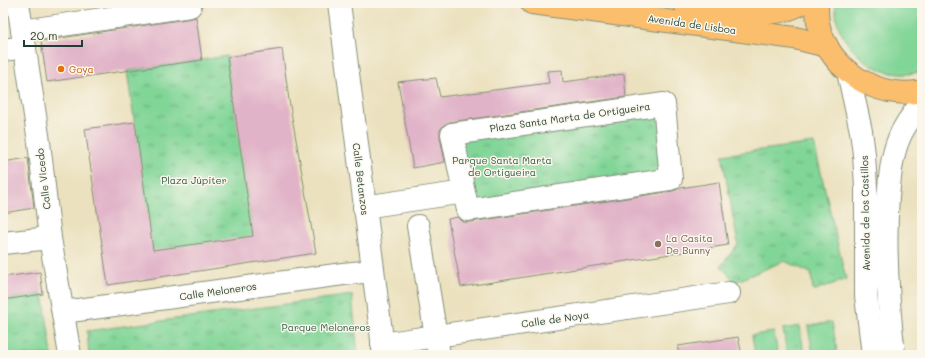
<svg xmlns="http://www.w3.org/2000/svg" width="925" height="358" font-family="Mali,sans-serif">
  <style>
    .green { fill: #81d597; stroke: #508966 }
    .park { fill: url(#park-tufts); stroke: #508966 }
    .building { fill: #e1b3c8 }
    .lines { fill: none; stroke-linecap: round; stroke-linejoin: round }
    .minor-casing { stroke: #858f79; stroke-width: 24 }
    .major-casing { stroke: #858f79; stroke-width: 24 }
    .minor { stroke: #fff; stroke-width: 22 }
    .major { stroke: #fabe6d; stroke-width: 22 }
    .food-dot { fill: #e8710a; stroke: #fbf7ec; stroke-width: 1.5 }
    .education-dot { fill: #8d6e63; stroke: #fbf7ec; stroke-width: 1.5 }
    .labels { text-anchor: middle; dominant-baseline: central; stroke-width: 3; stroke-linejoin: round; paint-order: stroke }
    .street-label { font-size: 10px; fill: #1f3d34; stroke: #fbf7ec }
    .food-label { font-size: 10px; fill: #c56008; stroke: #fbf7ec; text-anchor: start }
    .park-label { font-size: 10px; fill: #335b48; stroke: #fbf7ec }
    .education-label { font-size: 10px; fill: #785e54; stroke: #fbf7ec; text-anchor: start }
  </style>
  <defs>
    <pattern id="park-tufts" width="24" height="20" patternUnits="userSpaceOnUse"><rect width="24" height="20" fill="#81d597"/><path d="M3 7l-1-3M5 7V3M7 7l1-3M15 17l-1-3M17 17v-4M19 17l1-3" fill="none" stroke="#69ae7c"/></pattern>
  </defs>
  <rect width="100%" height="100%" fill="#fbf7ec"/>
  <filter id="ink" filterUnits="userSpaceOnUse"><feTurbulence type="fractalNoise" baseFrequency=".025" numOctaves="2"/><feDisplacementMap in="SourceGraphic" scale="8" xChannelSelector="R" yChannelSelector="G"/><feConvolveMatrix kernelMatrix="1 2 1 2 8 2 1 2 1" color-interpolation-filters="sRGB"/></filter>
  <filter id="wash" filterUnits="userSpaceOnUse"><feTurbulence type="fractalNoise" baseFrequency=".012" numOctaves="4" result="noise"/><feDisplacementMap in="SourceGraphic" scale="16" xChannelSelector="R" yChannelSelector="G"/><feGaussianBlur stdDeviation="0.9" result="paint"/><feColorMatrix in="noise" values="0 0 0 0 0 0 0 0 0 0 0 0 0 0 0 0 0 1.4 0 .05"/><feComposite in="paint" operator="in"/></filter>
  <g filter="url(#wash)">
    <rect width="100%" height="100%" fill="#ebe1be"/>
    <g class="green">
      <path d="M 835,3 L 922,3 L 922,71 C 888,83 852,59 839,28 C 836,20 836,11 835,3 Z"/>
      <polygon points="832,322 837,351 813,355 808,326"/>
      <polygon points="774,332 778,355 755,355 752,335"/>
    </g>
    <g class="park">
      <polygon points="227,56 255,246 154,260 127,71"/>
      <polygon points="665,103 672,179 467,211 452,133"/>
      <polygon points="814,143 846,279 813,291 811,273 784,261 735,282 721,266 738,244 722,155"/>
      <polygon points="43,294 52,355 3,355 3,300"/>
      <polygon points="352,295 358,355 89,355 87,331"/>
      <polygon points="800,326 804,355 787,355 783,329"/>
    </g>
    <g id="blocks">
      <g class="building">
        <polygon points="196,17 202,60 47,82 41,41 192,18"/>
        <polygon points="282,49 289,100 316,253 108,285 85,129 135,122 153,250 253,236 227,57"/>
        <polygon points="562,70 563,82 624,74 626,97 450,122 444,125 440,130 440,137 445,162 413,168 398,82 436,78 440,97 549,83 547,71"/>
        <polygon points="28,158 34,208 3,213 3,162"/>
        <polygon points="719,182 728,245 461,287 448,219 458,217 463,222 470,222 673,191 680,188"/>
        <polygon points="40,272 43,294 3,300 3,277"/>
        <polygon points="738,337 742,355 678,355 678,346"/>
      </g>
    </g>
  </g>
  <g filter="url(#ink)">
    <use href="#blocks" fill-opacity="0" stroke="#858f79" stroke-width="1"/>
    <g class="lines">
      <g class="minor-casing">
        <g id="minor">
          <polyline points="18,3 39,142 50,238 70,355"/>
          <polyline points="339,3 384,355"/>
          <polyline points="22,31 190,6"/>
          <polyline points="3,50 25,47"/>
          <polyline points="848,72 861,131 864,154 866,187 866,296 873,355"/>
          <polyline points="364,207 464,192 468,210 671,179 664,104 452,134 464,192"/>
          <polyline points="418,226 439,355"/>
          <polyline points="3,243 50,238"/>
          <polyline points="63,312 343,274 373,271"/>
          <polyline points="382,344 729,293"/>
          <path d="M 894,355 C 888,303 884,250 888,197 C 890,178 891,159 898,141 C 903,127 913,114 922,102"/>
        </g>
      </g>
      <g class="major-casing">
        <g id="major">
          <polyline points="532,3 795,38 827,46"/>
          <path d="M 684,3 C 717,8 771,23 802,3"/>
          <path d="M 817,3 C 817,11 817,20 819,27 C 831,71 878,100 922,91"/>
        </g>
      </g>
      <use href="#minor" class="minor"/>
      <use href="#major" class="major"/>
    </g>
  </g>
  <circle class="food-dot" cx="61" cy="69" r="4"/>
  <circle class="education-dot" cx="658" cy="244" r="4"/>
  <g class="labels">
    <g class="street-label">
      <text transform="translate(692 24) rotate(8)">Avenida de Lisboa</text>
      <text transform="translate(570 117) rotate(-8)">Plaza Santa Marta de Ortigueira</text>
      <text transform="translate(43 179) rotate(-97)">Calle Vicedo</text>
      <text transform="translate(361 179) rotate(83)">Calle Betanzos</text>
      <text transform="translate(865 213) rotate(-91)">Avenida de los Castillos</text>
      <text transform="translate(218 291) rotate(-8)">Calle Meloneros</text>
      <text transform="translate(555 319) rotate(-8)">Calle de Noya</text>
    </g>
    <g class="food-label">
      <text x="69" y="69">Goya</text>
    </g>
    <g class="park-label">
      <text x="502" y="160">Parque Santa Marta<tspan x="502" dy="12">de Ortigueira</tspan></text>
      <text x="194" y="180">Plaza Júpiter</text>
      <text x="326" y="327">Parque Meloneros</text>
    </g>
    <g class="education-label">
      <text x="666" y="238">La Casita<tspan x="666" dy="12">De Bunny</tspan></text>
    </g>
  </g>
  <rect width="925" height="358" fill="none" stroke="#fbf7ec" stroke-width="16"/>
  <path d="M24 40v6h58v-6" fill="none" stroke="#1f3d34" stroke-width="2"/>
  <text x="30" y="40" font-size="12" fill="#1f3d34" stroke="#fbf7ec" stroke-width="3" paint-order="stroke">20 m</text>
</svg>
